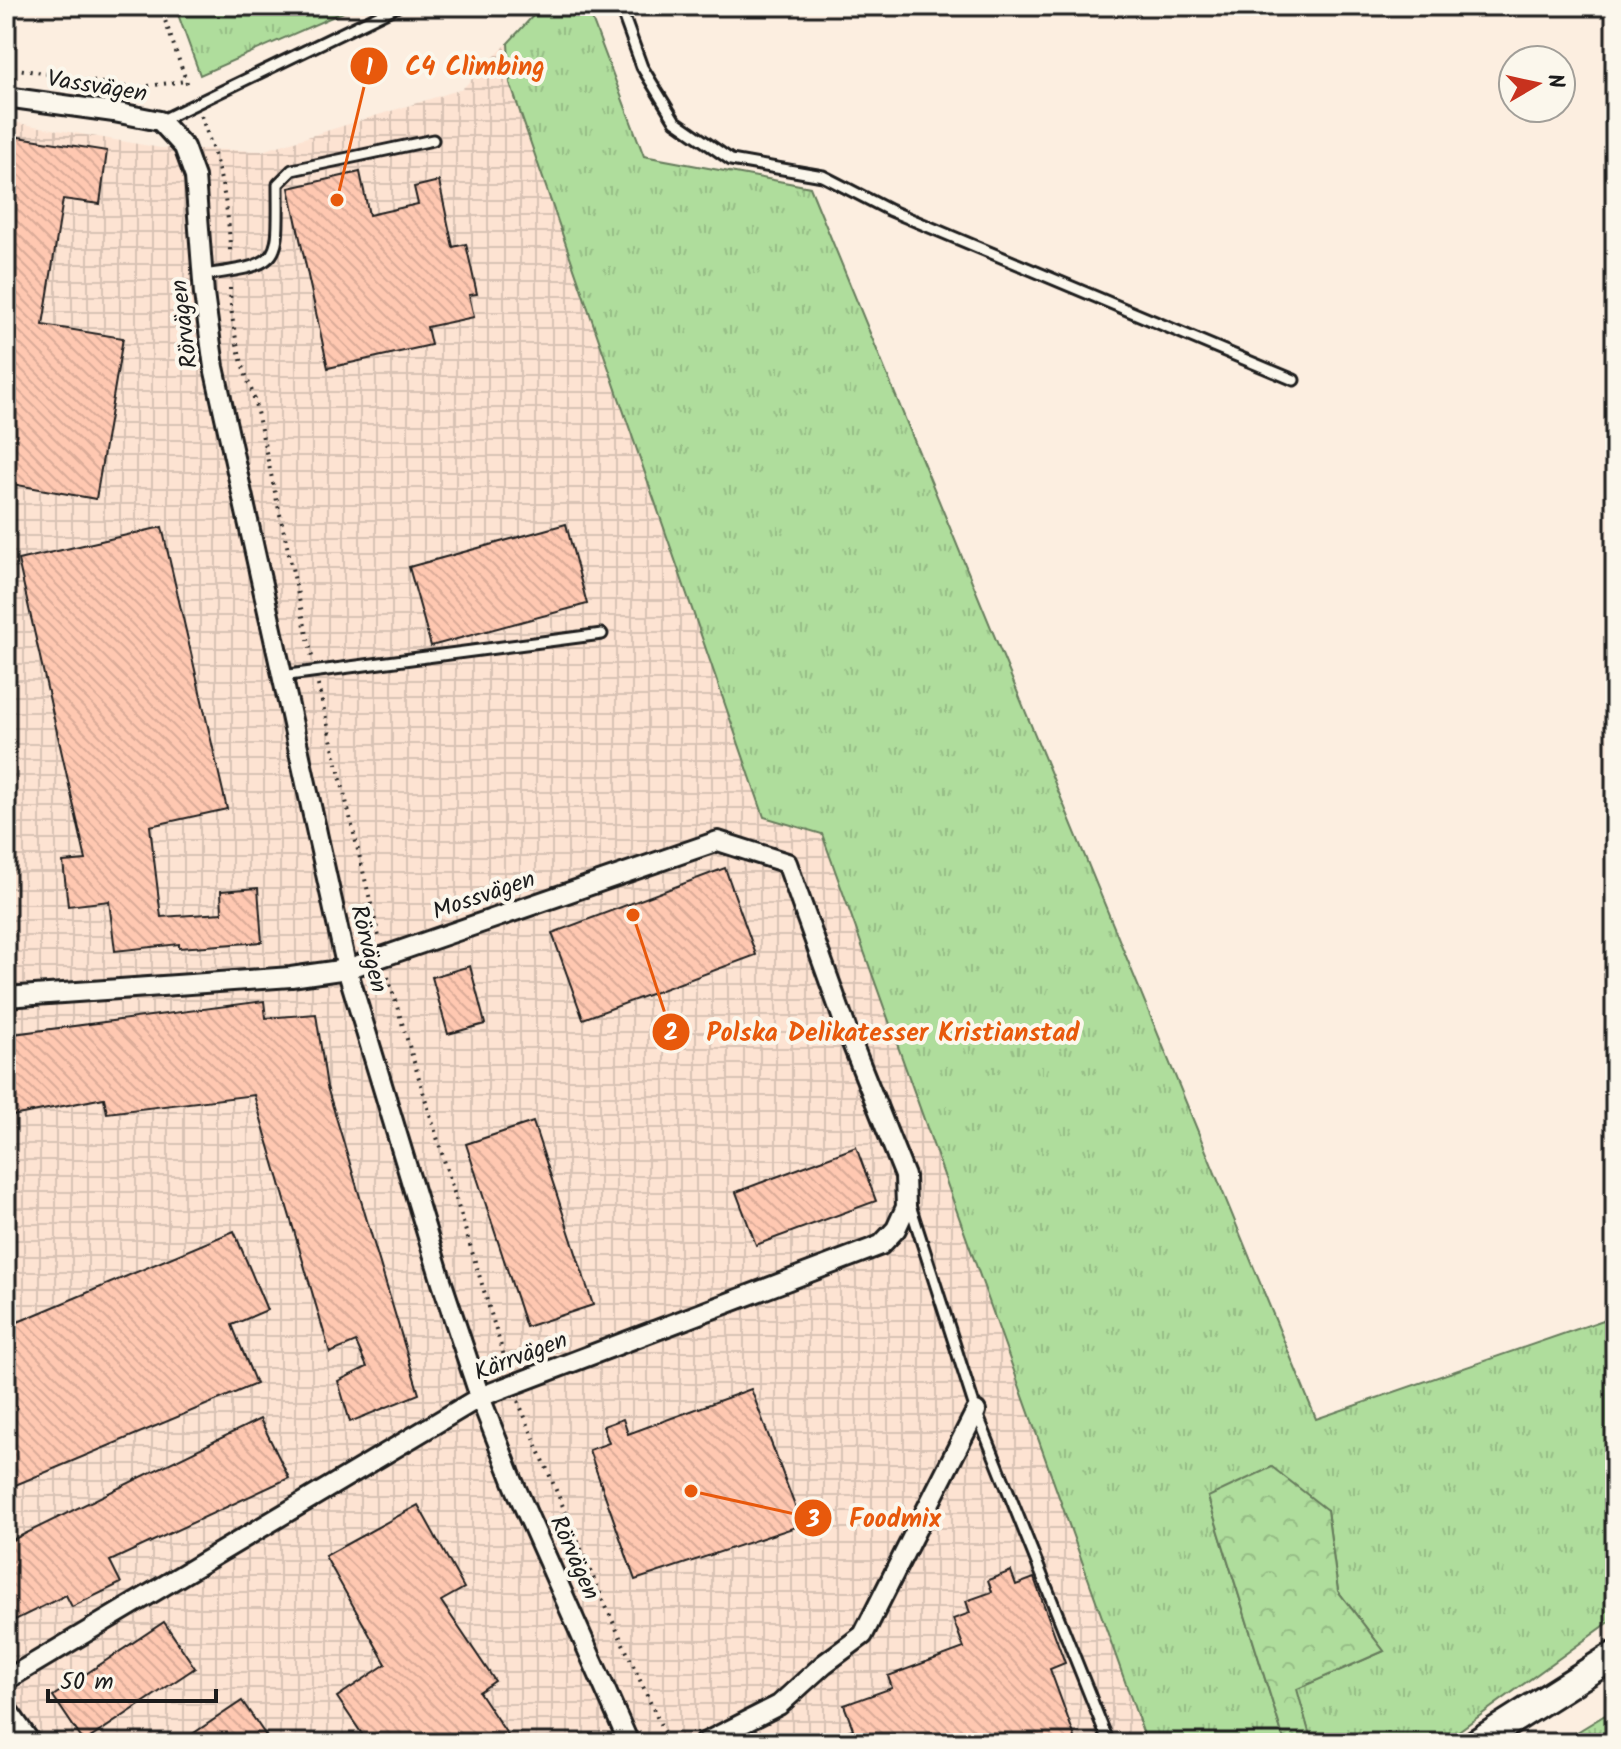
<svg xmlns="http://www.w3.org/2000/svg" width="1621" height="1749" font-family="Kalam,sans-serif">
  <style>
    .industrial { fill: url(#industrial-grid) }
    .grass { fill: url(#grass-tufts); stroke: #667c5c; stroke-width: 2 }
    .forest { fill: url(#forest-crowns); stroke: #667c5c; stroke-width: 2 }
    .building { fill: url(#building-back-hatch); stroke: #1c1c1c; stroke-width: 2 }
    .lines { fill: none; stroke-linecap: round; stroke-linejoin: round }
    .lane-casing { stroke: #1c1c1c; stroke-width: 15 }
    .street-casing { stroke: #1c1c1c; stroke-width: 24 }
    .secondary-casing { stroke: #1c1c1c; stroke-width: 32 }
    .path { stroke: #1c1c1c; stroke-width: 4; stroke-dasharray: 2 6; stroke-linecap: butt }
    .lane { stroke: #fbf7ec; stroke-width: 9 }
    .street { stroke: #fbf7ec; stroke-width: 18 }
    .secondary { stroke: #fbf7ec; stroke-width: 26 }
    .labels { text-anchor: middle; dominant-baseline: central; stroke-width: 8; stroke-linejoin: round; paint-order: stroke }
    .street-label { font-size: 24px; fill: #1c1c1c; stroke: #fbf7ec }
    .leader { fill: none; stroke: #e8590c; stroke-width: 3 }
    .callout-dot { fill: #e8590c; stroke: #fbf7ec; stroke-width: 3 }
    .mark-label { font-size: 24px; text-anchor: middle; font-weight: bold; fill: #fff }
    .callout-label { font-size: 26px; text-anchor: middle; font-weight: bold; fill: #e8590c; stroke: #fbf7ec; stroke-width: 8; stroke-linejoin: round; paint-order: stroke }
  </style>
  <defs>
    <pattern id="industrial-grid" width="8" height="8" patternUnits="userSpaceOnUse" patternTransform="scale(2)"><rect width="8" height="8" fill="#fde3d2"/><path d="M0 4h8M4 0v8" fill="none" stroke="#d8c2b4"/></pattern>
    <pattern id="grass-tufts" width="24" height="20" patternUnits="userSpaceOnUse" patternTransform="scale(2)"><rect width="24" height="20" fill="#afdd9c"/><path d="M3 7l-1-3M5 7V3M7 7l1-3M15 17l-1-3M17 17v-4M19 17l1-3" fill="none" stroke="#96bd86"/></pattern>
    <pattern id="forest-crowns" width="20" height="18" patternUnits="userSpaceOnUse" patternTransform="scale(2)"><rect width="20" height="18" fill="#afdd9c"/><path d="M2 6a3 3 0 1 1 6 0M12 15a3 3 0 1 1 6 0" fill="none" stroke="#96bd86"/></pattern>
    <pattern id="building-back-hatch" width="6" height="6" patternUnits="userSpaceOnUse" patternTransform="scale(2)"><rect width="6" height="6" fill="#ffc8b1"/><path d="M-1 5l2 2M0 0l6 6M5-1l2 2" fill="none" stroke="#daab98"/></pattern>
  </defs>
  <rect width="100%" height="100%" fill="#fceee0"/>
  <filter id="ink" filterUnits="userSpaceOnUse"><feTurbulence type="fractalNoise" baseFrequency=".0125" numOctaves="2"/><feDisplacementMap in="SourceGraphic" scale="16" xChannelSelector="R" yChannelSelector="G"/><feConvolveMatrix kernelMatrix="1 2 1 2 8 2 1 2 1" color-interpolation-filters="sRGB"/></filter>
  <g filter="url(#ink)">
    <polygon class="industrial" points="508,43 510,83 764,817 822,833 1147,1743 6,1743 6,121 161,148 262,151 462,89"/>
    <g class="grass">
      <polygon points="175,6 357,6 200,75"/>
      <polygon points="542,6 587,6 644,156 810,187 1316,1419 1615,1316 1615,1618 1442,1743 1312,1743 1296,1689 1384,1651 1338,1591 1327,1510 1208,1497 1285,1743 1147,1743 822,834 764,817 510,83 508,43"/>
      <polygon points="1615,1709 1615,1743 1559,1743"/>
    </g>
    <polygon class="forest" points="1272,1467 1327,1510 1338,1591 1384,1651 1297,1689 1312,1743 1285,1743 1208,1497"/>
    <g class="building">
      <polygon points="6,135 107,151 100,204 63,199 43,325 123,338 96,499 6,483"/>
      <polygon points="360,172 369,215 418,204 414,187 439,181 453,247 466,244 477,294 469,295 474,317 427,327 431,345 328,368 289,188"/>
      <polygon points="566,524 587,604 431,646 409,567"/>
      <polygon points="162,527 227,809 150,826 161,917 222,913 221,891 258,888 262,942 179,948 179,944 115,951 109,901 68,906 63,862 86,860 18,560"/>
      <polygon points="725,868 756,955 583,1019 552,933"/>
      <polygon points="470,966 485,1024 448,1034 432,977"/>
      <polygon points="264,1001 266,1018 316,1014 327,1087 419,1394 350,1422 338,1381 367,1367 356,1342 330,1353 254,1095 107,1113 104,1098 12,1116 6,1067 6,1035"/>
      <polygon points="533,1122 593,1305 526,1327 466,1144"/>
      <polygon points="856,1147 876,1201 756,1245 736,1192"/>
      <polygon points="234,1231 267,1310 232,1325 256,1384 6,1489 6,1327"/>
      <polygon points="751,1389 802,1525 635,1580 589,1450 609,1443 603,1426 623,1419 628,1434"/>
      <polygon points="260,1419 289,1478 110,1561 121,1583 72,1607 66,1595 15,1620 6,1602 6,1543"/>
      <polygon points="418,1505 464,1588 441,1601 495,1681 479,1692 513,1743 368,1743 337,1697 386,1664 325,1556"/>
      <polygon points="1011,1571 1016,1585 1034,1578 1065,1663 1050,1669 1077,1743 821,1743 821,1741 853,1729 844,1705 892,1688 888,1676 964,1648 953,1619 970,1613 966,1601 992,1592 988,1580"/>
      <polygon points="164,1622 195,1668 84,1742 53,1696"/>
      <polygon points="242,1701 271,1743 179,1743"/>
    </g>
    <g class="lines">
      <g class="lane-casing">
        <g id="lane">
          <polyline points="620,6 642,67 675,121 731,160 823,176 889,210 1294,380"/>
          <polyline points="160,121 398,6"/>
          <path d="M 203,275 C 285,264 278,262 278,184 L 292,170 L 433,140"/>
          <polyline points="281,676 602,634"/>
          <polyline points="909,1202 976,1411 1109,1743"/>
        </g>
      </g>
      <g class="street-casing">
        <g id="street">
          <polyline points="6,97 114,112 160,121 184,147 195,177 204,294 214,367 347,969 442,1283 480,1397 514,1484 629,1743"/>
          <polyline points="6,997 291,977 347,969 718,841 787,863 849,1036 905,1176 906,1207 896,1229 881,1245 480,1397 6,1680"/>
          <polyline points="6,1708 31,1743"/>
          <polyline points="704,1743 779,1705 824,1664 863,1635 976,1411"/>
        </g>
      </g>
      <g class="secondary-casing">
        <polyline id="secondary" points="1476,1743 1615,1655"/>
      </g>
      <g class="path">
        <polyline points="160,6 189,89"/>
        <polyline points="6,67 132,88 186,81"/>
        <path d="M 201,116 C 218,162 230,205 230,255"/>
        <path d="M 230,288 C 231,324 239,360 253,394 L 312,657"/>
        <polyline points="318,685 379,937"/>
        <polyline points="388,977 507,1366"/>
        <polyline points="518,1401 602,1598 669,1743"/>
      </g>
      <use href="#lane" class="lane"/>
      <use href="#street" class="street"/>
      <use href="#secondary" class="secondary"/>
    </g>
  </g>
  <g class="labels">
    <g class="street-label">
      <text transform="translate(97 87) rotate(9)">Vassvägen</text>
      <text transform="translate(185 324) rotate(-97)">Rörvägen</text>
      <text transform="translate(484 896) rotate(-19)">Mossvägen</text>
      <text transform="translate(368 949) rotate(76)">Rörvägen</text>
      <text transform="translate(521 1357) rotate(-21)">Kärrvägen</text>
      <text transform="translate(574 1558) rotate(66)">Rörvägen</text>
    </g>
  </g>
  <path class="leader" d="M337 200L369 66M633 915L671 1032M691 1491L813 1518"/>
  <g class="callout-dot">
    <circle cx="337" cy="200" r="8"/>
    <circle cx="633" cy="915" r="8"/>
    <circle cx="691" cy="1491" r="8"/>
    <circle cx="369" cy="66" r="20"/>
    <circle cx="671" cy="1032" r="20"/>
    <circle cx="813" cy="1518" r="20"/>
  </g>
  <g class="mark-label">
    <text x="369" y="75">1</text>
    <text x="671" y="1040">2</text>
    <text x="813" y="1527">3</text>
  </g>
  <g class="callout-label">
    <text x="475" y="75">C4 Climbing</text>
    <text x="893" y="1041">Polska Delikatesser Kristianstad</text>
    <text x="895" y="1527">Foodmix</text>
  </g>
  <rect width="1621" height="1749" fill="none" stroke="#fbf7ec" stroke-width="32"/>
  <rect x="16" y="16" width="1589" height="1717" fill="none" stroke="#1c1c1c" stroke-width="3" filter="url(#ink)"/>
  <g transform="translate(1537 84) rotate(81)"><circle r="38" fill="#fbf7ec" stroke="#a29f99" stroke-width="2"/>
  <path d="M0-6L14 30L0 20L-14 30Z" fill="#c8321e"/>
  <text y="-12" font-size="22" font-weight="bold" text-anchor="middle" fill="#1c1c1c">N</text>
  </g>
  <path d="M48 1689v12h168v-12" fill="none" stroke="#1c1c1c" stroke-width="4"/>
  <text x="60" y="1689" font-size="24" fill="#1c1c1c" stroke="#fbf7ec" stroke-width="6" paint-order="stroke">50 m</text>
</svg>
